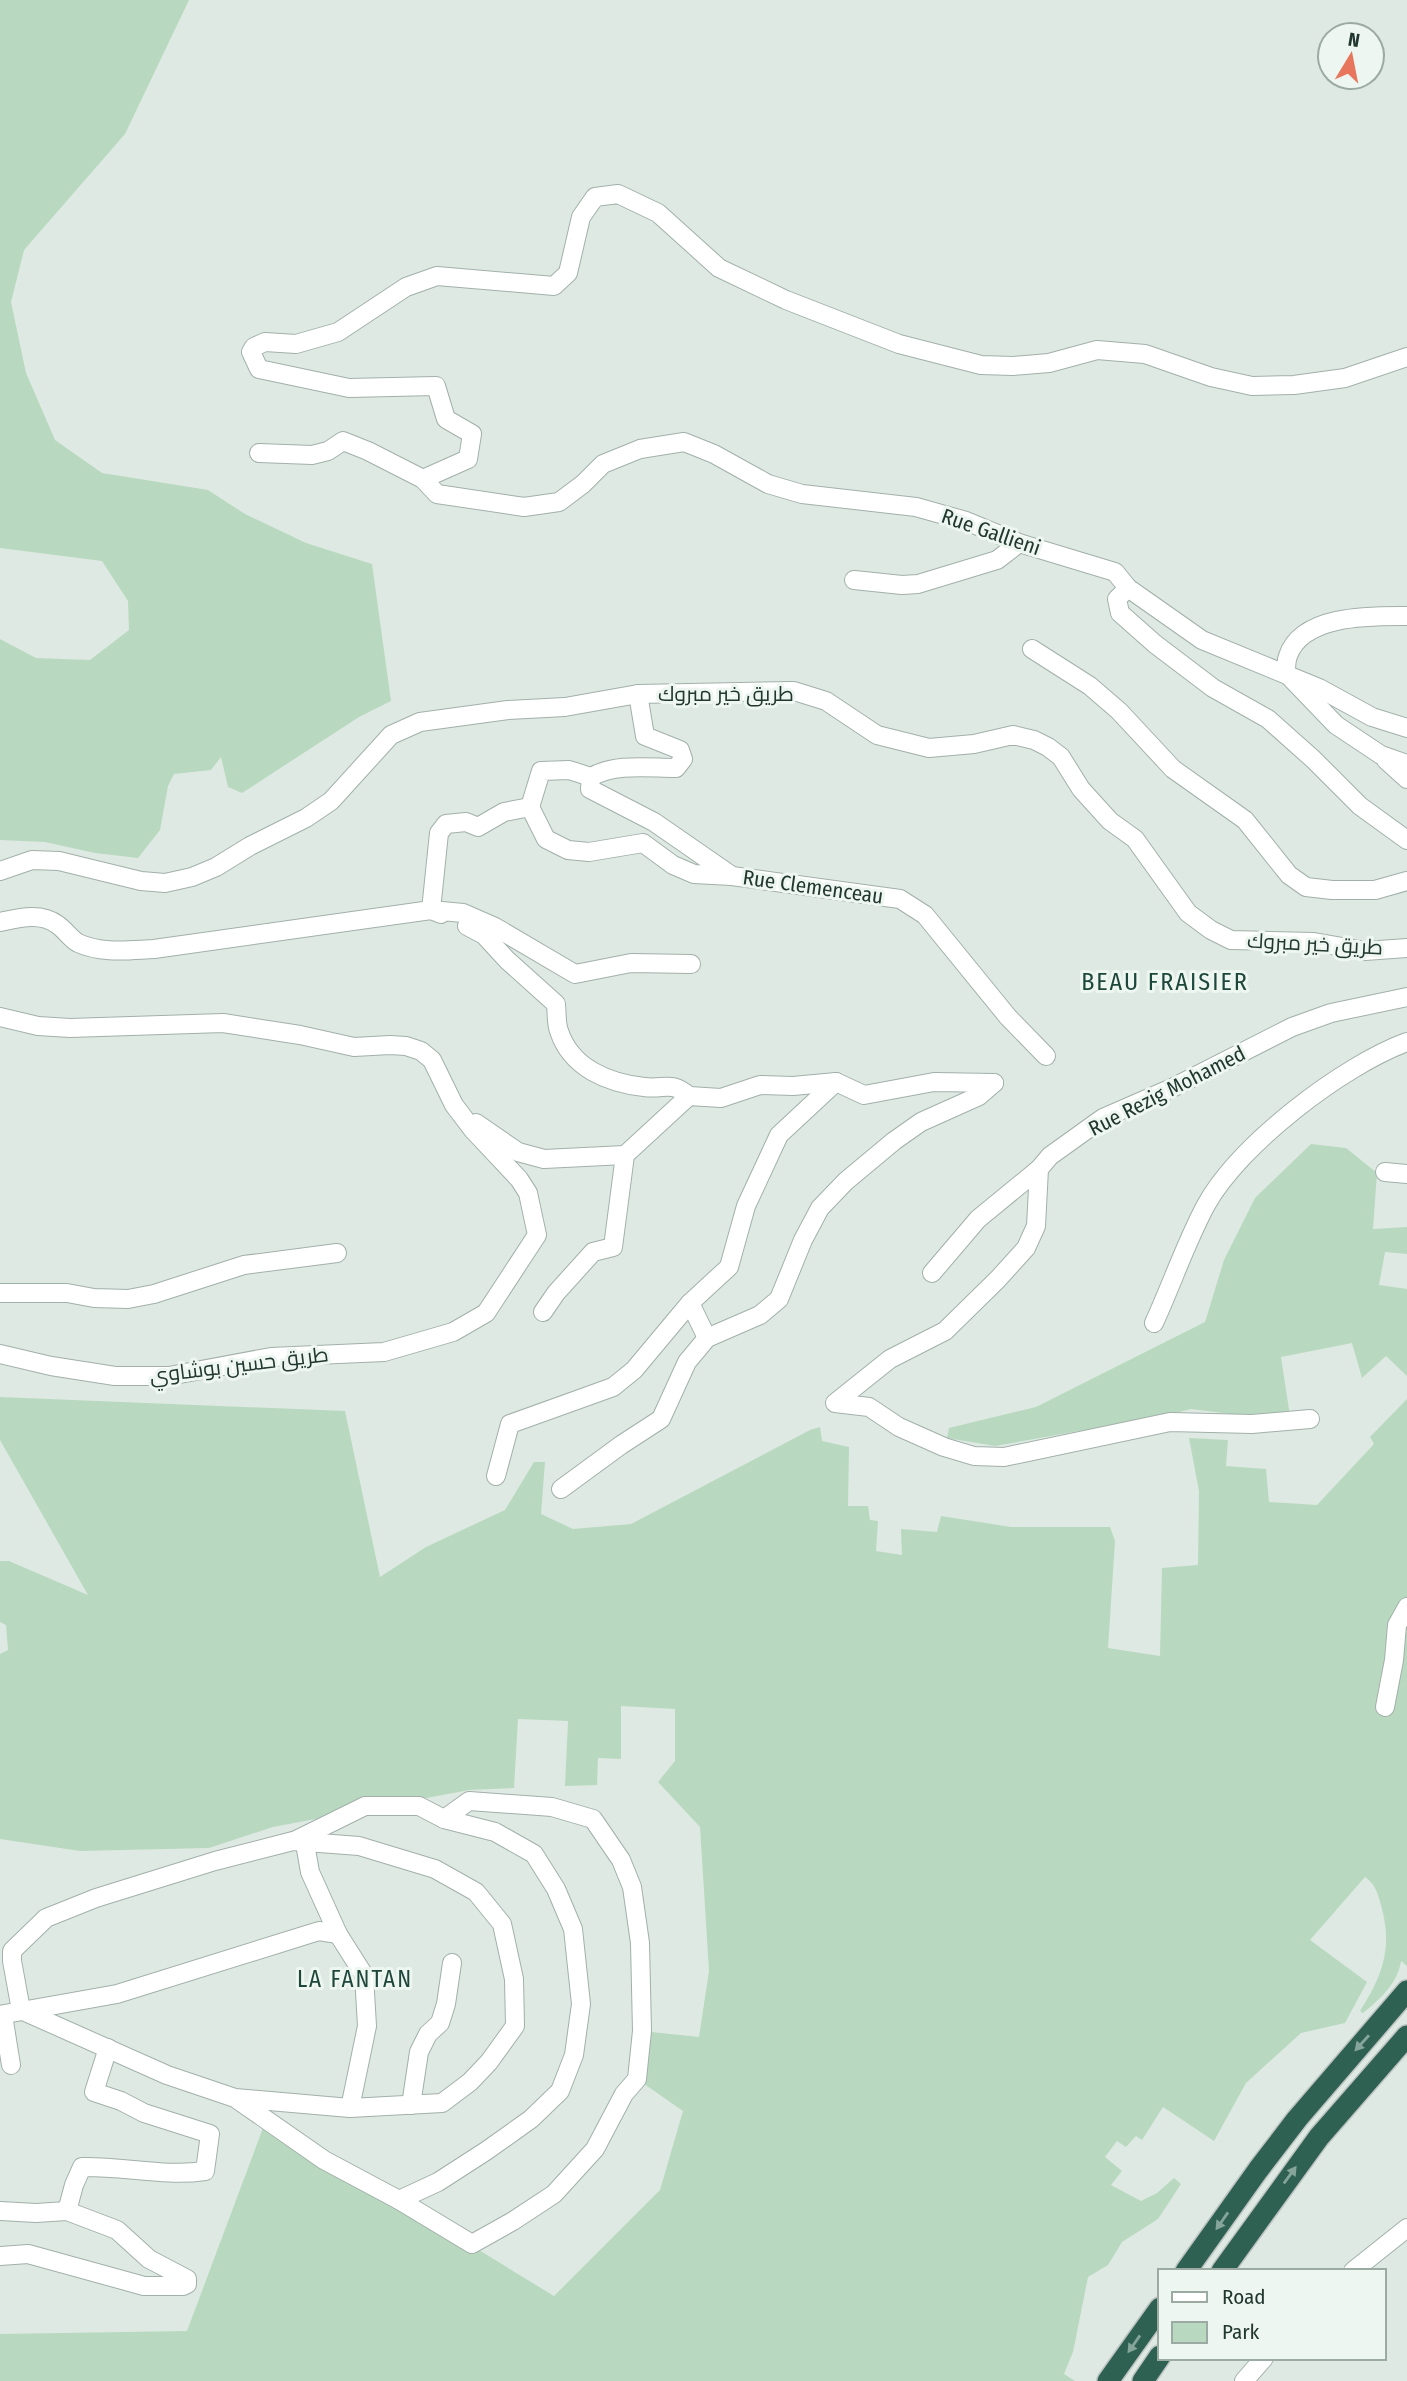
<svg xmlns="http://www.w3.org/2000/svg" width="1407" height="2381" font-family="'Fira Sans Condensed',Cairo,sans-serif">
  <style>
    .green { fill: #b8d9bf }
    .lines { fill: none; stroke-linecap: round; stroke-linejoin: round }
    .minor-casing { stroke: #a2b0aa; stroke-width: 20 }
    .highway-casing { stroke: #bcc3c1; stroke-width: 24 }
    .minor { stroke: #fff; stroke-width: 18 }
    .highway { stroke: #2f6153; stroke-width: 21 }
    .oneway { fill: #85a49a }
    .labels { text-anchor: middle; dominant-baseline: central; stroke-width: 6; stroke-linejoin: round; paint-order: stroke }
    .street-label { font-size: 21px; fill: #213730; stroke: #eef6f1 }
    .neighbourhood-label { font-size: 23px; letter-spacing: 2px; fill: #1e473b; stroke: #eef6f1 }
    .quarter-label { font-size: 24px; letter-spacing: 2px; fill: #1e473b; stroke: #eef6f1 }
  </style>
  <rect width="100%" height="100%" fill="#dee9e3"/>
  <g class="green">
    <polygon points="0,0 189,0 125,134 24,250 11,302 26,373 55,440 102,473 208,490 245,514 306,543 372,564 391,701 359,717 242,793 228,787 221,757 211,770 174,774 168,786 160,830 138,858 95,853 45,842 0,840 0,639 36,658 90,660 129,630 128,601 102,561 0,548"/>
    <polygon points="1311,1144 1346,1148 1377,1173 1373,1229 1407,1227 1407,1254 1385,1252 1379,1285 1407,1289 1407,1376 1386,1356 1362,1378 1352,1343 1281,1357 1290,1416 1262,1418 1191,1409 1168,1415 995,1446 947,1438 949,1428 1036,1407 1205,1322 1224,1260 1255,1198"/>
    <path d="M 0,1397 L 345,1411 L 380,1577 L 426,1547 L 505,1510 L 534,1462 L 545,1462 L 541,1514 L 573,1529 L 631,1524 L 810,1430 L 820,1427 L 822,1441 L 849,1447 L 848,1506 L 868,1506 L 870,1520 L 878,1521 L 876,1551 L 902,1555 L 901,1529 L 937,1532 L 941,1516 L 1011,1527 L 1110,1527 L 1115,1541 L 1108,1648 L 1160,1656 L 1162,1568 L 1198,1565 L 1199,1491 L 1189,1438 L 1228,1440 L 1226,1466 L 1266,1469 L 1269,1502 L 1317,1505 L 1374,1444 L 1370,1437 L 1407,1399 L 1407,1966 L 1401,1961 C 1398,1983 1380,1999 1363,2013 L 1360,2011 C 1383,1975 1393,1947 1381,1905 C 1377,1892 1376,1885 1365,1877 L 1310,1940 L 1367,1982 L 1345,2023 L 1301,2033 L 1246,2083 L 1214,2141 L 1163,2107 L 1142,2140 L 1136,2136 L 1126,2147 L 1117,2141 L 1105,2157 L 1122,2171 L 1111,2185 L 1141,2201 L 1157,2193 L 1174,2178 L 1181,2184 L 1158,2219 L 1122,2242 L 1108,2265 L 1088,2277 L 1073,2352 L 1064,2374 L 1075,2381 L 0,2381 L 0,2334 L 187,2331 L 266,2120 L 554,2296 L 660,2190 L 683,2111 L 637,2079 L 642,2031 L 699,2037 L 709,1971 L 700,1827 L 658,1782 L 675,1761 L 675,1709 L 621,1706 L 621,1759 L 598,1758 L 597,1785 L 565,1786 L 568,1721 L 518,1719 L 514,1788 L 469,1790 L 273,1827 L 209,1848 L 80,1851 L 0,1839 L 0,1654 L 8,1650 L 6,1625 L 0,1622 L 0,1561 L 9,1561 L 88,1595 L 0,1440 Z"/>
  </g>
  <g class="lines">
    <g class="minor-casing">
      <g id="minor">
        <polyline points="259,453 312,455 328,451 343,441 368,451 423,479 437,494 524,507 559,502 583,484 603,464 640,449 684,442 714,454 768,484 802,494 916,507 966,521 1019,543 1115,572 1128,588 1202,640 1319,688 1372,717 1407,728"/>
        <polyline points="423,479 468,459 472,434 446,419 436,386 349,388 259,369 251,352 254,347 265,342 296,344 338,332 406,287 437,276 554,286 568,273 581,217 595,197 618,194 658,213 719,268 786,300 899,344 981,365 1013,366 1049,363 1097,350 1145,354 1211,377 1252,386 1294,385 1345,378 1407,357"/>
        <polyline points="854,580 902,585 918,584 997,560 1019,543"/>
        <polyline points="1128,588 1117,599 1120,613 1155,644 1213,688 1268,719 1313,759 1360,806 1407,840"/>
        <path d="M 1407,616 C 1372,616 1302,614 1288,656 C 1286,661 1286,668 1286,673 L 1336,725 L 1381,755 L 1407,764"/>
        <polyline points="1032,649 1090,686 1119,711 1173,769 1245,820 1289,875 1306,887 1332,890 1375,890 1407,881"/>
        <path d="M 638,694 L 645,736 L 680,750 L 683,759 L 676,768 C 648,768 616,763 591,777 L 590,789 L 654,822 L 732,876"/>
        <polyline points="1386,760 1407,779"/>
        <polyline points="530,807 541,771 569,770 591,777"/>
        <polyline points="0,871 32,860 59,861 141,881 165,883 192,877 216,867 250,846 306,818 331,801 391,735 420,722 508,710 565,707 638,694 794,691 826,701 877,735 929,748 974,744 1013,735 1034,740 1048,747 1061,757 1081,789 1110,821 1135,839 1188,913 1211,930 1231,940 1314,942 1365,951 1407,948"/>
        <path d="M 0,922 C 19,918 41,912 58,925 C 65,930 71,939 78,943 C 102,954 129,950 154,949 L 431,910 L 441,914"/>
        <path d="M 467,926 L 484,935 L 507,960 L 556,1004 C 557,1013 556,1023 559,1031 C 571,1068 608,1083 644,1087 C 665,1090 670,1080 689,1096"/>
        <polyline points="691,964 631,963 575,974 495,927 463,913 431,910 439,833 446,824 466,822 478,827 504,812 530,807 546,839 568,850 589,852 643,843 673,865 694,874 732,876 900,899 925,915 1008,1017 1046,1056"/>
        <polyline points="0,1017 38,1026 70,1028 223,1023 300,1035 354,1047 390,1045 406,1046 421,1051 432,1060 454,1105 473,1130 519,1179 528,1193 537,1235 486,1313 453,1332 384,1352 271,1357 169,1376 115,1376 51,1366 0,1354"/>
        <polyline points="476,1123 518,1152 544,1159 625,1155"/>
        <polyline points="1385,1172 1407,1174"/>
        <polyline points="932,1273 978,1219 1039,1169"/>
        <polyline points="0,1293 67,1293 94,1298 128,1299 154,1294 244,1265 337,1253"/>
        <polyline points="690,1303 707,1338"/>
        <polyline points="543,1312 556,1293 593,1252 613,1247 625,1155 689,1096 721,1098 760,1085 793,1086 836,1082 864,1095 934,1082 994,1083"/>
        <path d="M 1154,1323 C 1172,1284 1186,1242 1206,1205 C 1240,1144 1342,1066 1407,1042"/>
        <polyline points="1310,1419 1252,1424 1170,1422 1004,1457 974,1456 944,1447 899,1427 869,1407 835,1403 890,1359 945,1331 998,1279 1026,1248 1036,1226 1039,1169 1050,1156 1103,1118 1172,1088 1292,1027 1331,1013 1407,997"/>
        <polyline points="496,1476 510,1424 613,1387 634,1370 690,1303 729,1267 746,1206 779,1135 836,1082"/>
        <polyline points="561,1489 621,1445 661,1419 687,1362 707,1338 760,1315 779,1299 803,1240 820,1208 846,1181 894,1141 921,1122 979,1096 994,1083"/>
        <polyline points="1385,1707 1394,1660 1397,1625 1407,1607"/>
        <polyline points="304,1838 310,1872 338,1934"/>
        <polyline points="296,1840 365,1806 419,1806 444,1819 495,1832 534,1854 556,1889 573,1929 581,2004 574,2055 560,2091 531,2119 486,2151 438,2182 399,2200"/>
        <polygon points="293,1841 359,1846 435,1869 476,1892 502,1924 514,1979 515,2026 489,2062 470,2082 442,2103 350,2108 235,2098 167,2075 21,2010 12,1961 12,1951 46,1918 96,1898 215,1861"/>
        <polyline points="0,2015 117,1994 319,1931 338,1934 364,1975 367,2026 350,2108"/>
        <polyline points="3,2015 11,2065"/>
        <polyline points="238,2100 324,2160 399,2200 472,2244 513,2221 554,2194 595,2149 624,2094 637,2079 642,2031 640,1943 632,1887 621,1860 593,1819 552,1807 469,1801 444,1819"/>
        <polyline points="411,2105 419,2052 428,2034 440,2023 446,2004 452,1963"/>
        <polyline points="0,2211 36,2213 67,2211"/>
        <path d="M 0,2256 L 28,2254 L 144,2286 L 183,2286 L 187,2284 L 187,2279 L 149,2259 L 117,2230 L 67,2211 L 74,2185 L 82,2167 C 123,2166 165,2177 205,2171 L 210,2134 L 144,2113 L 121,2101 L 94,2092 L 108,2048"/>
        <polyline points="1353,2271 1407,2228"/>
        <polyline points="1244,2381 1264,2358"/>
      </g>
    </g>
    <g class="highway-casing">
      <g id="highway">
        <polyline points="1186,2271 1258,2170 1297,2119 1407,1991"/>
        <polyline points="1222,2271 1319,2137 1407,2036"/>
        <polyline points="1108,2381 1160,2308"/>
        <polyline points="1143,2381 1160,2356"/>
      </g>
    </g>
    <use href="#minor" class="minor"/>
    <use href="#highway" class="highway"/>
  </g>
  <defs><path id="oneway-solid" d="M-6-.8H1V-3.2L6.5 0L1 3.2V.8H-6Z" transform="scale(1.75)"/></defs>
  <g class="oneway">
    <use href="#oneway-solid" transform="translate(1362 2043) rotate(132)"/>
    <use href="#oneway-solid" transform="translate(1290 2175) rotate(-54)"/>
    <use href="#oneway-solid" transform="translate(1222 2221) rotate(125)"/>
    <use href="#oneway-solid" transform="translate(1134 2344) rotate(125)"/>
  </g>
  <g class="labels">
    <g class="street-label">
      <text transform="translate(991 532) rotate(19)">Rue Gallieni</text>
      <text x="726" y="694">طريق خير مبروك</text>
      <text transform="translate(813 887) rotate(8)">Rue Clemenceau</text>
      <text transform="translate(1315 944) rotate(3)">طريق خير مبروك</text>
      <text transform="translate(1167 1091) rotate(-27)">Rue Rezig Mohamed</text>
      <text transform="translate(239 1365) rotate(-7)">طريق حسين بوشاوي</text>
    </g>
    <g class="neighbourhood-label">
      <text x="355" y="1979">LA FANTAN</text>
    </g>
    <g class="quarter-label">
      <text x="1165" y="982">BEAU FRAISIER</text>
    </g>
  </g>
  <rect x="1158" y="2269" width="228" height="91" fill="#eef6f1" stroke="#9caaa4" stroke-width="2"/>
  <rect x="1172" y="2292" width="35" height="10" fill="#ffffff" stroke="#9caaa4" stroke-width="2"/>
  <text x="1222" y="2304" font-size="21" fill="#213730">Road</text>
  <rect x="1172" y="2322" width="35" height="21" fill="#b8d9bf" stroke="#9caaa4" stroke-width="2"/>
  <text x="1222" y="2339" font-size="21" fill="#213730">Park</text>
  <g transform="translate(1351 56) rotate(10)"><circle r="33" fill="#eef6f1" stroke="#9caaa4" stroke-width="2"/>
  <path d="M0-5L12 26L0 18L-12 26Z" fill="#e8765d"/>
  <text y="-10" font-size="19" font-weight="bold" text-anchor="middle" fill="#213730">N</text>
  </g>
</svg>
